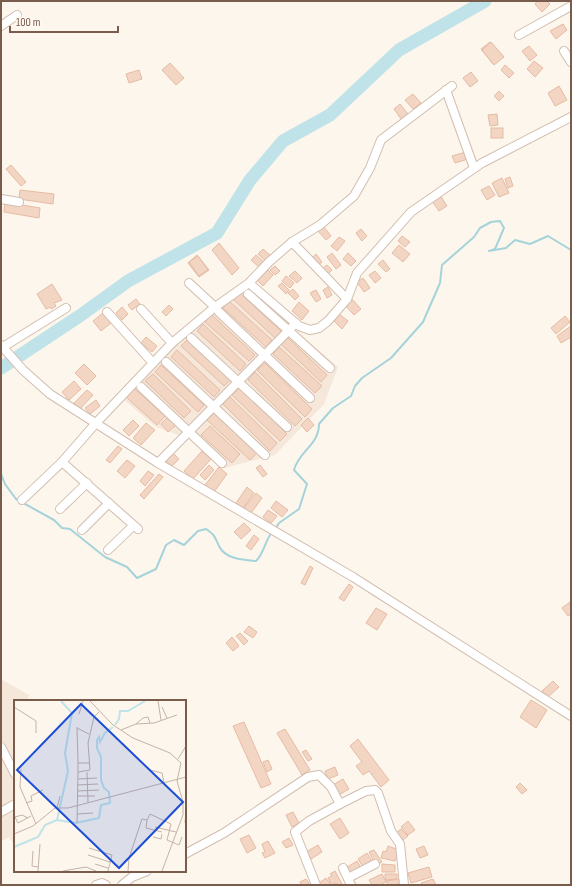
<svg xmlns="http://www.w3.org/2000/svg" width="572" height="886" font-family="'Sofia Sans Condensed',sans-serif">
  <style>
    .residential { fill: #f5e8da }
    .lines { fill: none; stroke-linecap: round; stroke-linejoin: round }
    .stream { stroke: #a5d3da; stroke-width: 2 }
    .river { stroke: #bfe3e8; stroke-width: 13 }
    .building { fill: #f3d5c3; stroke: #e6bba3 }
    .minor-casing { stroke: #d1beb0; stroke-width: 10 }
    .minor { stroke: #fff; stroke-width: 8 }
    .inset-river { fill: none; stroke: #bfe3e8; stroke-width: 2 }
    .inset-road { fill: none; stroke: #c5b3a7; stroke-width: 1 }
    .view { fill: #1d4ed8; fill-opacity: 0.15; stroke: #1d4ed8; stroke-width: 2 }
    .inset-edge { fill: none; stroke: #7a5c4d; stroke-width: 2 }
  </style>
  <rect width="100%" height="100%" fill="#fdf6ec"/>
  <g class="residential">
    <polygon points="249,289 338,367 324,404 275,455 224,468 192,440 156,427 123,399 190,330 220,307"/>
    <polygon points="1,679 29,695 27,701 15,701 15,846 9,837 1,841"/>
  </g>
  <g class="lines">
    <g class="stream">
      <path d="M 1,474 L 5,484 L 16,499 L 54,520 L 62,528 L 70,529 L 105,557 L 127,567 L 137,578 L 156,569 L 166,545 L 174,540 L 184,545 L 198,531 L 206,529 C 216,536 214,536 219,546 C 225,559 243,560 256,561 C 264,553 265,541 272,532"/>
      <path d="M 275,529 L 279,523 L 299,509 L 307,484 L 294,470 C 299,451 319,445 319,424 L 333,408 L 351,396 L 355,386 L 362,378 L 391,358 L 423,322 L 440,283 L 442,265 L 474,237 L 480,228 L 491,222 L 500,221 L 504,228 L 495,249 L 489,251 L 506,248 L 515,240 L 530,244 L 548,236 L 571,250"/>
    </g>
    <polyline class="river" points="1,368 81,315 128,281 217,233 250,180 283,141 330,115 399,50 485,1"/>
  </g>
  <g class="building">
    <polygon points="537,1 547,1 550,4 542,12 535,4"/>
    <polygon points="563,24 567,30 556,39 550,31"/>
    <polygon points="490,42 503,56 493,64 481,49"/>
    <polygon points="491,42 504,57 494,65 482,50"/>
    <polygon points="529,46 537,55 530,61 522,51"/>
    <polygon points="534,61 543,68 535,77 527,69"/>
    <polygon points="170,63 184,78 176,85 162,70"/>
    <polygon points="505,65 514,73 509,78 501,70"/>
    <polygon points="139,70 142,79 129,83 126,74"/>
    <polygon points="471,72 478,81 470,87 463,78"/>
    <polygon points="559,86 567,100 555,106 548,93"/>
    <polygon points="499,91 504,96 499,101 494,96"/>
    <polygon points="413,94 421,103 413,109 405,100"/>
    <polygon points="400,104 408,114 401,119 394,109"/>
    <polygon points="497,114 498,125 490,126 488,115"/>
    <rect x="491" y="128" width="12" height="10"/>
    <polygon points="466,152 468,159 455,163 452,156"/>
    <polygon points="11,165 26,182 21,186 6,169"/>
    <polygon points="510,177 513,186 508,188 505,179"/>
    <polygon points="502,178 509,193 499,197 492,183"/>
    <polygon points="489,186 495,195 487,200 481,190"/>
    <polygon points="20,190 54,194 53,204 19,199"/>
    <polygon points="440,195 447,206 439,211 432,201"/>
    <polygon points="5,202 40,208 39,218 4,212"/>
    <polygon points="323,226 331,236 326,240 318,231"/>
    <polygon points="361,229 367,236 362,241 356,233"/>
    <polygon points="402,236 410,242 405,247 398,241"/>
    <polygon points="339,237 345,241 337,251 331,246"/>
    <polygon points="219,243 239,268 232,275 212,250"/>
    <polygon points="399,245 410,254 403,262 392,253"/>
    <polygon points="263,249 271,256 266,261 258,254"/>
    <polygon points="332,253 341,265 336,269 327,257"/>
    <polygon points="348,253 356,261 351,266 343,259"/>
    <polygon points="316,254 322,262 317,266 311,259"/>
    <polygon points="197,255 209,270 199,277 188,263"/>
    <polygon points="256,255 264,262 259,267 251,260"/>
    <polygon points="198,256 208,270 199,276 189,262"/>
    <polygon points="383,260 390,269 386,272 378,264"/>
    <polygon points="327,265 332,270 326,276 321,270"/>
    <polygon points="275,266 280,271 275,275 270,270"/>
    <polygon points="267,269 273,275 263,286 257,280"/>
    <polygon points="295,271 302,278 297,283 289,276"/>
    <polygon points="375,271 381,278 375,283 369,275"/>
    <polygon points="286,276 294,283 290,288 282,281"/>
    <polygon points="363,278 370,288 364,292 357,282"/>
    <polygon points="282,283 289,290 286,294 278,286"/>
    <polygon points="52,284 62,300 54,303 56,306 51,309 50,307 46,309 37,294"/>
    <polygon points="328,287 332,295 327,298 323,290"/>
    <polygon points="293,289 299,296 295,300 288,293"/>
    <polygon points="316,290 321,299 316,302 310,293"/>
    <polygon points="239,292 282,332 276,339 233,299"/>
    <polygon points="351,298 361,309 354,315 344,304"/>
    <polygon points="136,299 140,304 132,310 128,305"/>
    <polygon points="229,301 272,340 266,347 223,308"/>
    <polygon points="299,302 309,311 302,320 292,311"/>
    <polygon points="169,305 173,309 166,316 162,312"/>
    <polygon points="122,307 128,314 122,320 116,313"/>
    <polygon points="103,313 111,323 101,331 93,321"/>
    <polygon points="339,314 348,321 342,329 333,320"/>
    <polygon points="212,315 255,355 249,361 205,322"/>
    <polygon points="565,316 570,322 556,334 551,328"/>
    <polygon points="203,324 246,364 240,371 197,331"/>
    <polygon points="571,326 571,337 561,343 557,336"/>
    <polygon points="146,337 157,346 152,352 141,343"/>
    <polygon points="288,338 327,375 321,382 281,344"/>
    <polygon points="187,340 231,379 224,386 181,346"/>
    <polygon points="279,347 322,386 315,393 273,354"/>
    <polygon points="177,350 220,390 214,397 171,357"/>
    <polygon points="265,363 312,409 305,417 257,370"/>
    <polygon points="84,364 96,376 87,385 75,373"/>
    <polygon points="161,365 204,405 198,412 155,372"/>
    <polygon points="255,372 302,419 295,426 248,380"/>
    <polygon points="153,374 191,411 184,418 145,381"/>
    <polygon points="74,381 81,389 69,400 62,392"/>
    <polygon points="240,387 287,434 280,441 232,395"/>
    <polygon points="134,388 165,416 157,425 126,397"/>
    <polygon points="87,390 93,395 80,409 74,403"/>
    <polygon points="230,397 277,443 270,451 223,404"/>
    <polygon points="96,400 100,406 90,414 85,408"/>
    <polygon points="214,413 257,453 250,460 207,420"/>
    <polygon points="168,417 176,425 168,432 161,424"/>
    <polygon points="308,418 314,425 307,432 301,425"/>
    <polygon points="133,420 139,426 129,436 123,430"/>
    <polygon points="146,423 155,430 141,445 133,438"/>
    <polygon points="210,426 240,454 232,463 201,435"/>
    <polygon points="118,446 122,449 110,463 106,460"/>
    <polygon points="202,451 211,459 193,479 184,471"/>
    <polygon points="173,453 179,459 172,466 166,461"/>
    <polygon points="127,460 135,466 125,478 117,471"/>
    <polygon points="209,465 214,470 205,480 200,475"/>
    <polygon points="260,465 267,474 263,477 256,468"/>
    <polygon points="219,467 227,474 214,492 205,485"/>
    <polygon points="148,471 154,475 145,486 140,481"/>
    <polygon points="159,474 163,477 144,499 140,495"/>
    <polygon points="247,487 254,493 243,508 236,503"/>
    <polygon points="256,493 262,498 251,513 244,508"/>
    <polygon points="276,501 288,510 282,517 271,508"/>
    <polygon points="268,510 277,516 271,523 263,517"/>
    <polygon points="244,523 251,530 241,539 234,532"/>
    <polygon points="254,535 259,539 251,550 246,546"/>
    <polygon points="310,566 313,568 305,585 301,583"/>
    <polygon points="349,584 353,587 344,601 339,598"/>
    <polygon points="570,602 571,614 568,616 562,608"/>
    <polygon points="376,608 387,614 377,630 366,623"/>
    <polygon points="249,626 257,632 253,638 244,632"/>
    <polygon points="240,633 248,641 244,645 236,636"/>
    <polygon points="232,637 239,646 233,651 226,643"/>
    <polygon points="553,681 559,687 548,697 542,691"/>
    <polygon points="531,700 547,710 536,728 520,717"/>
    <polygon points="244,722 271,784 261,788 233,726"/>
    <polygon points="285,729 310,770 302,775 277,733"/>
    <polygon points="358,739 389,780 381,787 369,771 363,775 356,766 362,762 350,746"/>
    <polygon points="306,750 312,759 308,761 302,752"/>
    <polygon points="268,760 272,769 267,772 263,762"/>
    <polygon points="335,767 338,775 328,779 325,771"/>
    <polygon points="343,779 349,789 339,795 333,785"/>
    <polygon points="520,783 527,790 522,794 516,787"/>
    <polygon points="293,812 299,823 292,827 286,815"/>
    <polygon points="340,818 349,833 340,839 330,824"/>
    <polygon points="408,821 415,830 408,835 401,827"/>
    <polygon points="401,829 408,836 403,840 396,833"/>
    <polygon points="249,835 256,848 247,853 240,839"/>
    <polygon points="289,838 293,845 286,848 282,842"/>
    <polygon points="268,841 275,853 265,858 262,853 265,852 262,844"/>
    <polygon points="318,845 322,852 311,859 306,852"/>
    <polygon points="388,846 399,850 395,861 381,858 383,851 386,852"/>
    <polygon points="424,846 428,855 420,858 416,849"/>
    <polygon points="374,850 382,862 376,865 369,852"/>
    <polygon points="367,853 372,861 363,867 358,859"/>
    <polygon points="357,861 361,868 350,875 346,868"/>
    <polygon points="382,864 395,865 395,872 382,872"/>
    <polygon points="429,867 432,877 411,883 408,873"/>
    <polygon points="335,871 342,884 339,885 335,883 332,885 328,878 332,876 330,874"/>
    <polygon points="382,874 386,882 380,885 372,885 369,880"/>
    <polygon points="385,874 397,874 397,879 385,880"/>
    <polygon points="326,878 331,885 320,885 319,883"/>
    <polygon points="306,879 310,885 301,885 300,882"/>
    <polygon points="398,879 400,883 395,885 388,885 386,881"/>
    <polygon points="433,879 436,885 422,885 421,883"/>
  </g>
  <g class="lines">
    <g class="minor-casing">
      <g id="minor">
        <polyline points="1,26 17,15"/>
        <polyline points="519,35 571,6"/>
        <polyline points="564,51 571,62"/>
        <polyline points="446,90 474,168"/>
        <polyline points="1,199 19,202"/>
        <polyline points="292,242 320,225 354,196 370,168 381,140 452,86"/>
        <polyline points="189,283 215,307"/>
        <polyline points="249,283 269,262 292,242 347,299"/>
        <polyline points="248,294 330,368"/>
        <polyline points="141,309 172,343"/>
        <polyline points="107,312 153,363"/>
        <polyline points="219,312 310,398"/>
        <polyline points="191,338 287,427"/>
        <polyline points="1,345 23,370 50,394 158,463 353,577 571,716"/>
        <polyline points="3,347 66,308"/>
        <polyline points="166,362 265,455"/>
        <polyline points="141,387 222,463"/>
        <polyline points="62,462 138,529"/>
        <polyline points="158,463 296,323"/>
        <polyline points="22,500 62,462 96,423 172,343 215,307 249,283 299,326 310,330 319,328 328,321 347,299 357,273 411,212 482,163 571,117"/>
        <polyline points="60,509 87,483"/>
        <polyline points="82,530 109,503"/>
        <polyline points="108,550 133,526"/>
        <polyline points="1,747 15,774"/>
        <polyline points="1,812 15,804"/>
        <polyline points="185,854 224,833 308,777 319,775 331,787 340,804 366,791 375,790 378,793 391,831 400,844 404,885"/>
        <polyline points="343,868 351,885"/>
        <polyline points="348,878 375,864"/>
        <polyline points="96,885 102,883 106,885"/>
        <polyline points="122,885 132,877 147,871"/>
        <polyline points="316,885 295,832 309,821 340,804"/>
      </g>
    </g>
    <use href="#minor" class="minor"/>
  </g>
  <g transform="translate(14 700)">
    <rect width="172" height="172" fill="#fdf6ec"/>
    <path class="inset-river" d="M 101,25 L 105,19 L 106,11 L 114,11 L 131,1M 43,120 L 62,123 L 85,118 L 87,105 L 96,103 L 95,92 L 90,88 L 87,80 L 87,57 L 83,48 L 83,40 L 85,37 L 86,42 L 91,33 L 99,27M 0,147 L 24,137 L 31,125 L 43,120 L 54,71 L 51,53 L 58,13 L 47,1"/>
    <path class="inset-road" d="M 76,1 L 99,25 L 119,38 L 156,53 L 167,63 L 163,81 L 169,102 L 169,115 L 148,171M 144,1 L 147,20M 0,7 L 22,21 L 22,33M 148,7 L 153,18M 65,14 L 69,1M 122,24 L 140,23 L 163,15M 63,27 L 64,63M 63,28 L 75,34M 107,30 L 122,24 L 129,18 L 134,17 L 136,23M 164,59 L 172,46M 7,69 L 6,87 L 22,124M 136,70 L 148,73 L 150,83M 64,72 L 64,63 L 76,63M 73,72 L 74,103M 64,79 L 83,78M 63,85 L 84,84M 63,91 L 85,90M 63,96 L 81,96M 12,103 L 18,101 L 17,96 L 29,90M 43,108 L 46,96M 63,114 L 79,113M 0,115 L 4,123 L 17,116M 1,117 L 8,115 L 14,118M 133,120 L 132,128 L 148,132M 63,123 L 64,72 L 76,70 L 74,43 L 80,17 L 85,12M 171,123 L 172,111M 141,127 L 162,132M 0,134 L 19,126 L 41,108 L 54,108 L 172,77M 139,137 L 147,139 L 148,134M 75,148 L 98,155 L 94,171M 19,151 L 18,166 L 24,167M 74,155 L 96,162M 81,164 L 94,168M 24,171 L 26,144M 49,171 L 72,167 L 82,171M 114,171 L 115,158 L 128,119 L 133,120 L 136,114 L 157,124 L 153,140 L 165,145 L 168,137"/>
    <path class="view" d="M 67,4 L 169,102 L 105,168 L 3,70 Z"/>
    <rect width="172" height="172" class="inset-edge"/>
  </g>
  <rect width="572" height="886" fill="none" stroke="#7a5c4d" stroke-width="4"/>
  <path d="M10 26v6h108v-6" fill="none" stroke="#7a5c4d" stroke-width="2"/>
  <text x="16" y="26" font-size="12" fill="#7a5c4d" stroke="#fffaf3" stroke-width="3" paint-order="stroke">100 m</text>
</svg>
